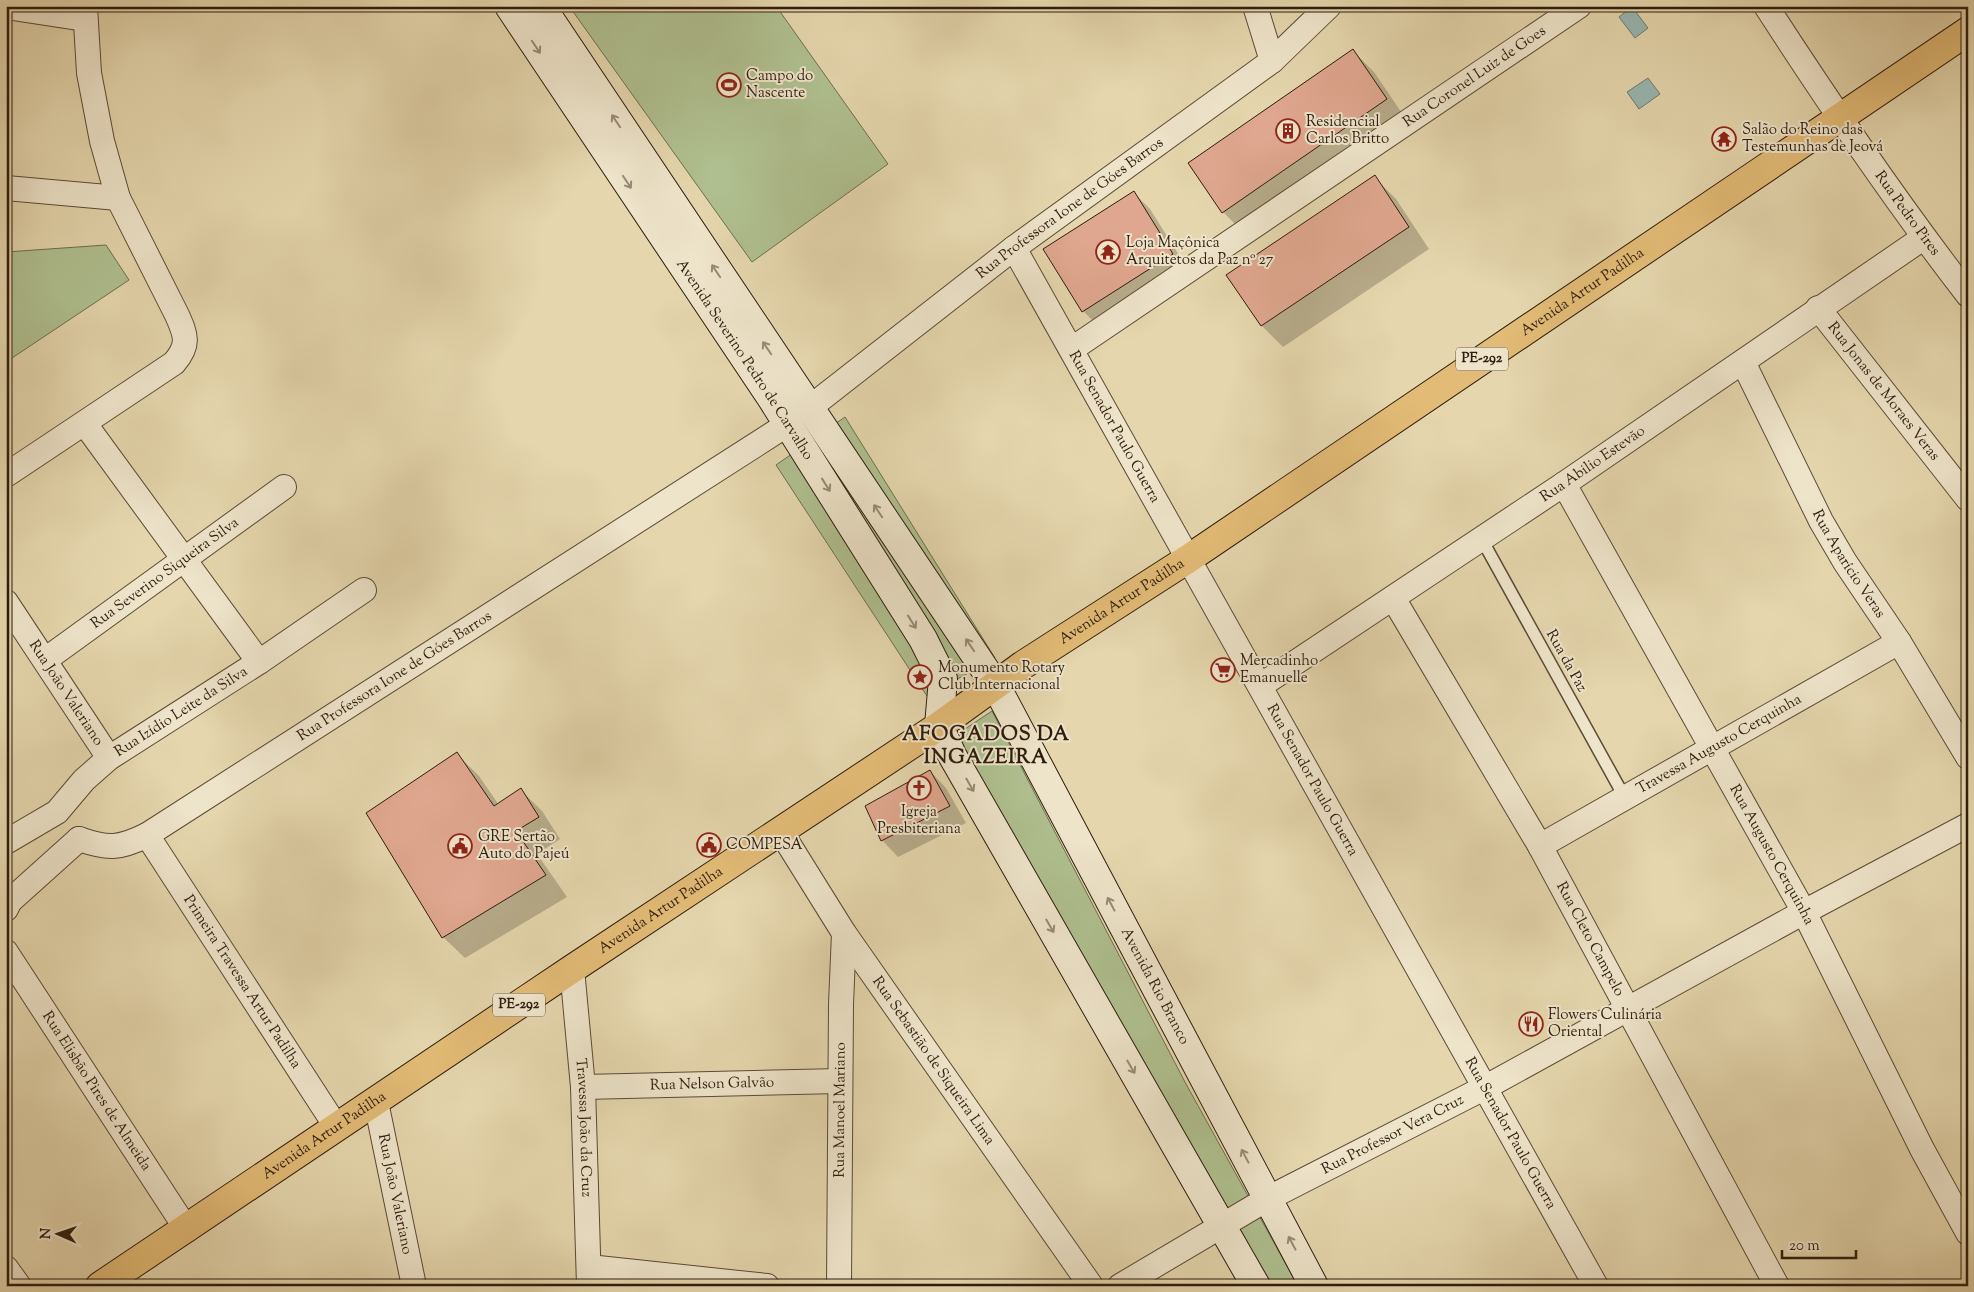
<svg xmlns="http://www.w3.org/2000/svg" width="1974" height="1292" font-family="'Sorts Mill Goudy',serif">
  <style>
    .green { fill: #afbf8f; stroke: #6e6e4e }
    .water { fill: #98b7b1; stroke: #6e7970 }
    .shadow { fill: #0003 }
    .building { fill: #dfa78f; stroke: #2e1c0e }
    .lines { fill: none; stroke-linecap: round; stroke-linejoin: round }
    .lane-casing { stroke: #5c4a36; stroke-width: 14 }
    .street-casing { stroke: #5c4a36; stroke-width: 26 }
    .secondary-casing { stroke: #2e1c0e; stroke-width: 30 }
    .primary-casing { stroke: #2e1c0e; stroke-width: 30 }
    .lane { stroke: #eee4ca; stroke-width: 11 }
    .street { stroke: #eee4ca; stroke-width: 24 }
    .secondary { stroke: #eee4ca; stroke-width: 28 }
    .primary { stroke: #e2bb76; stroke-width: 28 }
    .oneway { stroke: #988a75 }
    .labels { text-anchor: middle; dominant-baseline: central; stroke-width: 4; stroke-linejoin: round; paint-order: stroke }
    .shield { fill: #eee4ca; stroke: #685846; stroke-width: 1 }
    .shield-label { font-size: 14px; font-weight: bold; fill: #2e1c0e }
    .poi-label { font-size: 15px; fill: #2e1c0e; stroke: #eee4ca; text-anchor: start }
    .street-label { font-size: 15px; fill: #2e1c0e; stroke: #eee4ca }
    .district-label { font-size: 20px; font-weight: bold; letter-spacing: 1px; fill: #2e1c0e; stroke: #eee4ca }
  </style>
  <rect width="100%" height="100%" fill="#e5d6ad"/>
  <filter id="stains"><feTurbulence type="fractalNoise" baseFrequency=".004" numOctaves="4"/><feColorMatrix values="0 0 0 0 .2 0 0 0 0 .09 0 0 0 0 .02 0 0 0 .5 -.17"/></filter>
  <radialGradient id="worn" r=".72"><stop offset=".6" stop-color="#630" stop-opacity="0"/><stop offset="1" stop-color="#630" stop-opacity=".3"/></radialGradient>
  <g class="green">
    <polygon points="569,6 776,6 888,164 752,262"/>
    <polygon points="106,245 129,280 6,362 6,252"/>
    <polygon points="845,417 995,658 927,696 776,465"/>
    <polygon points="992,711 1186,1084 1298,1286 1270,1286 956,735"/>
  </g>
  <g class="water">
    <polygon points="1632,7 1648,28 1635,38 1619,17"/>
    <polygon points="1648,78 1660,94 1639,109 1627,92"/>
  </g>
  <g class="shadow">
    <polygon points="1353,51 1374,72 1408,122 1245,234 1223,212 1190,163"/>
    <polygon points="1374,177 1396,199 1429,249 1283,347 1262,326 1228,275"/>
    <polygon points="1134,193 1150,209 1189,271 1099,327 1083,311"/>
    <polygon points="457,754 479,776 499,805 521,790 542,811 560,839 537,854 567,897 465,958 443,937"/>
    <polygon points="930,771 946,788 966,823 898,857 882,840 866,806"/>
  </g>
  <g class="building">
    <polygon points="1353,49 1387,99 1222,213 1188,163"/>
    <polygon points="1375,175 1409,227 1261,326 1226,275"/>
    <polygon points="1134,191 1173,254 1082,312 1043,249"/>
    <polygon points="457,752 494,806 521,788 539,817 516,831 546,875 442,938 366,813"/>
    <polygon points="930,770 950,806 881,841 865,806"/>
  </g>
  <g class="lines">
    <g class="lane-casing">
      <polyline id="lane" points="1481,538 1625,798"/>
    </g>
    <g class="street-casing">
      <g id="street">
        <polyline points="1255,6 1272,61"/>
        <path id="s1" d="M 1766,6 C 1830,105 1896,202 1968,295"/>
        <polyline points="6,7 85,19"/>
        <polyline points="6,188 118,198"/>
        <path id="s2" d="M 1014,248 L 1596,1286"/>
        <path id="s3" d="M 1818,308 L 1968,499"/>
        <path id="s4" d="M 1072,349 L 1579,6"/>
        <path id="s5" d="M 1743,362 L 1821,521 L 1845,562 L 1899,642 L 1968,757"/>
        <path id="s6" d="M 808,409 L 1014,248 L 1272,61 L 1329,6"/>
        <polyline points="85,424 259,662"/>
        <path d="M 6,475 L 174,363 C 190,345 186,335 177,315 L 118,198 L 102,141 L 89,73 L 85,6"/>
        <path id="s7" d="M 1564,484 L 1804,912 L 1922,1149 L 1968,1233"/>
        <path id="s8" d="M 1393,598 L 1540,846 L 1777,1286"/>
        <path id="s9" d="M 6,602 L 109,758"/>
        <path id="s10" d="M 45,660 L 284,487"/>
        <path id="s11" d="M 1260,686 L 1564,484 L 1923,238"/>
        <path id="s12" d="M 781,832 L 844,933 L 1091,1286"/>
        <path id="s13" d="M 147,835 L 337,1128"/>
        <path id="s14" d="M 79,839 C 108,849 119,849 147,835 L 788,424"/>
        <path id="s15" d="M 6,842 L 57,812 L 84,780 L 109,758 L 259,662 L 364,590"/>
        <path id="s16" d="M 1540,846 L 1899,642"/>
        <polyline points="6,909 10,901 79,839"/>
        <path id="s17" d="M 6,952 L 187,1230"/>
        <path id="s18" d="M 572,969 L 583,1087 L 589,1286"/>
        <path id="s19" d="M 583,1087 L 840,1081"/>
        <path id="s20" d="M 376,1102 L 414,1286"/>
        <polyline points="589,1267 767,1286"/>
        <polyline points="6,1268 19,1286"/>
        <path id="s21" d="M 839,1286 L 841,1004 L 844,933"/>
        <path id="s22" d="M 1120,1286 L 1267,1199 L 1486,1087 L 1804,912 L 1968,825"/>
      </g>
    </g>
    <g class="secondary-casing">
      <g id="secondary">
        <path id="s23" d="M 509,6 L 772,399 L 923,639 L 943,679 L 939,726 L 952,755 L 1256,1286"/>
        <path id="s24" d="M 541,6 L 996,686 L 1314,1286"/>
      </g>
    </g>
    <g class="primary-casing">
      <g id="primary">
        <path id="s25" d="M 100,1286 L 572,969 L 939,726 L 1023,665 L 1188,559 L 1968,31"/>
      </g>
    </g>
    <use href="#lane" class="lane"/>
    <use href="#street" class="street"/>
    <use href="#secondary" class="secondary"/>
    <use href="#primary" class="primary"/>
  </g>
  <defs><path id="oneway-shaft" d="M-6 0H5M1.5-3L5.5 0L1.5 3" fill="none" stroke-width="1.6" stroke-linecap="round" stroke-linejoin="round" transform="scale(1.25)"/></defs>
  <g class="oneway">
    <use href="#oneway-shaft" transform="translate(536 47) rotate(56)"/>
    <use href="#oneway-shaft" transform="translate(616 121) rotate(-124)"/>
    <use href="#oneway-shaft" transform="translate(627 182) rotate(56)"/>
    <use href="#oneway-shaft" transform="translate(716 271) rotate(-124)"/>
    <use href="#oneway-shaft" transform="translate(767 348) rotate(-124)"/>
    <use href="#oneway-shaft" transform="translate(826 485) rotate(58)"/>
    <use href="#oneway-shaft" transform="translate(878 511) rotate(-124)"/>
    <use href="#oneway-shaft" transform="translate(912 622) rotate(58)"/>
    <use href="#oneway-shaft" transform="translate(970 645) rotate(-124)"/>
    <use href="#oneway-shaft" transform="translate(970 785) rotate(60)"/>
    <use href="#oneway-shaft" transform="translate(1111 904) rotate(-118)"/>
    <use href="#oneway-shaft" transform="translate(1050 926) rotate(60)"/>
    <use href="#oneway-shaft" transform="translate(1131 1067) rotate(60)"/>
    <use href="#oneway-shaft" transform="translate(1245 1156) rotate(-118)"/>
    <use href="#oneway-shaft" transform="translate(1292 1243) rotate(-118)"/>
  </g>
  <defs>
    <g id="stadium-ring" transform="scale(1.25)"><circle r="9.5" fill="#eee4ca" stroke="#8f2418" stroke-width="1.5"/><path d="M0-5a6.5 5 0 1 0 0 10a6.5 5 0 1 0 0-10ZM-3.5-1.8h7v3.6h-7Z" fill="#8f2418"/></g>
    <g id="building-ring" transform="scale(1.25)"><circle r="9.5" fill="#eee4ca" stroke="#8f2418" stroke-width="1.5"/><path d="M-4-6H4V6H1V3H-1V6H-4ZM-2.5-4.3h1.7v1.8h-1.7ZM.8-4.3h1.7v1.8H.8ZM-2.5-1h1.7V.8h-1.7ZM.8-1h1.7V.8H.8Z" fill="#8f2418"/></g>
    <g id="temple-ring" transform="scale(1.25)"><circle r="9.5" fill="#eee4ca" stroke="#8f2418" stroke-width="1.5"/><path d="M0-6L5-2H3V0L6.5 2.5H4V6H1.5V3h-3V6H-4V2.5H-6.5L-3 0V-2H-5Z" fill="#8f2418"/></g>
    <g id="supermarket-ring" transform="scale(1.25)"><circle r="9.5" fill="#eee4ca" stroke="#8f2418" stroke-width="1.5"/><path d="M-6-5.5h2.5l.6 2H6L4.5 2H-2.5L-4.4-4H-6ZM-1.5 3.2a1.3 1.3 0 1 0 .1 0ZM3 3.2a1.3 1.3 0 1 0 .1 0Z" fill="#8f2418"/></g>
    <g id="sight-ring" transform="scale(1.25)"><circle r="9.5" fill="#eee4ca" stroke="#8f2418" stroke-width="1.5"/><path d="M0-6L1.8-2.2L6-1.7L2.9 1.2L3.7 5.4L0 3.3L-3.7 5.4L-2.9 1.2L-6-1.7L-1.8-2.2Z" fill="#8f2418"/></g>
    <g id="church-ring" transform="scale(1.25)"><circle r="9.5" fill="#eee4ca" stroke="#8f2418" stroke-width="1.5"/><path d="M-1.2-6h2.4v3.5h3.3v2.4h-3.3V6h-2.4V-.1h-3.3v-2.4h3.3Z" fill="#8f2418"/></g>
    <g id="civic-ring" transform="scale(1.25)"><circle r="9.5" fill="#eee4ca" stroke="#8f2418" stroke-width="1.5"/><path d="M-.6-6.5H3V-4.5H.6V-3L4-1V1h2V6H-6V1h2V-1L-.6-3ZM-1.2 2.5V6h2.4V2.5Z" fill="#8f2418"/></g>
    <g id="restaurant-ring" transform="scale(1.25)"><circle r="9.5" fill="#eee4ca" stroke="#8f2418" stroke-width="1.5"/><path d="M-5-6h1v4h1v-4h1v4h1v-4h1v5L-1.5 .5V6h-2V.5L-5-1ZM5-6V6H3V1.5H1.5Q1.5-4 5-6Z" fill="#8f2418"/></g>
  </defs>
  <g fill-rule="evenodd">
    <use href="#stadium-ring" x="729" y="85"/>
    <use href="#building-ring" x="1288" y="131"/>
    <use href="#temple-ring" x="1724" y="139"/>
    <use href="#temple-ring" x="1108" y="252"/>
    <use href="#supermarket-ring" x="1223" y="670"/>
    <use href="#sight-ring" x="920" y="677"/>
    <use href="#church-ring" x="919" y="788"/>
    <use href="#civic-ring" x="709" y="845"/>
    <use href="#civic-ring" x="460" y="846"/>
    <use href="#restaurant-ring" x="1531" y="1024"/>
  </g>
  <g class="labels">
    <g class="shield">
      <rect x="1456" y="347.5" width="52" height="23" rx="4"/>
      <rect x="493" y="993.5" width="52" height="23" rx="4"/>
    </g>
    <g class="shield-label">
      <text x="1482" y="359">PE-292</text>
      <text x="519" y="1005">PE-292</text>
    </g>
    <g class="poi-label">
      <text x="746" y="76">Campo do<tspan x="746" dy="17">Nascente</tspan></text>
      <text x="1306" y="122">Residencial<tspan x="1306" dy="17">Carlos Britto</tspan></text>
      <text x="1742" y="130">Salão do Reino das<tspan x="1742" dy="17">Testemunhas de Jeová</tspan></text>
      <text x="1126" y="243">Loja Maçônica<tspan x="1126" dy="17">Arquitetos da Paz nº 27</tspan></text>
      <text x="1240" y="661">Mercadinho<tspan x="1240" dy="17">Emanuelle</tspan></text>
      <text x="938" y="668">Monumento Rotary<tspan x="938" dy="17">Club Internacional</tspan></text>
      <text x="919" y="812" text-anchor="middle">Igreja<tspan x="919" dy="17">Presbiteriana</tspan></text>
      <text x="478" y="837">GRE Sertão<tspan x="478" dy="17">Auto do Pajeú</tspan></text>
      <text x="726" y="845">COMPESA</text>
      <text x="1548" y="1015">Flowers Culinária<tspan x="1548" dy="17">Oriental</tspan></text>
    </g>
    <g class="street-label">
      <text stroke="none"><textPath href="#s4" startOffset="486">Rua Coronel Luiz de Goes</textPath></text>
      <text stroke="none"><textPath href="#s6" startOffset="330">Rua Professora Ione de Góes Barros</textPath></text>
      <text stroke="none"><textPath href="#s1" startOffset="251">Rua Pedro Pires</textPath></text>
      <text stroke="none"><textPath href="#s25" startOffset="1785">Avenida Artur Padilha</textPath></text>
      <text stroke="none"><textPath href="#s23" startOffset="425">Avenida Severino Pedro de Carvalho</textPath></text>
      <text stroke="none"><textPath href="#s3" startOffset="106">Rua Jonas de Moraes Veras</textPath></text>
      <text stroke="none"><textPath href="#s2" startOffset="205">Rua Senador Paulo Guerra</textPath></text>
      <text stroke="none"><textPath href="#s11" startOffset="400">Rua Abilio Estevão</textPath></text>
      <text stroke="none"><textPath href="#s5" startOffset="228">Rua Aparício Veras</textPath></text>
      <text stroke="none"><textPath href="#s10" startOffset="148">Rua Severino Siqueira Silva</textPath></text>
      <text stroke="none"><textPath href="#s25" startOffset="1230">Avenida Artur Padilha</textPath></text>
      <text transform="translate(1566 661) rotate(61)">Rua da Paz</text>
      <text stroke="none"><textPath href="#s14" startOffset="365">Rua Professora Ione de Góes Barros</textPath></text>
      <text stroke="none"><textPath href="#s9" startOffset="109">Rua João Valeriano</textPath></text>
      <text stroke="none"><textPath href="#s15" startOffset="220">Rua Izídio Leite da Silva</textPath></text>
      <text stroke="none"><textPath href="#s16" startOffset="206">Travessa Augusto Cerquinha</textPath></text>
      <text stroke="none"><textPath href="#s2" startOffset="610">Rua Senador Paulo Guerra</textPath></text>
      <text stroke="none"><textPath href="#s7" startOffset="425">Rua Augusto Cerquinha</textPath></text>
      <text stroke="none"><textPath href="#s25" startOffset="675">Avenida Artur Padilha</textPath></text>
      <text stroke="none"><textPath href="#s8" startOffset="394">Rua Cleto Campelo</textPath></text>
      <text stroke="none"><textPath href="#s13" startOffset="175">Primeira Travessa Artur Padilha</textPath></text>
      <text stroke="none"><textPath href="#s24" startOffset="1158">Avenida Rio Branco</textPath></text>
      <text stroke="none"><textPath href="#s12" startOffset="275">Rua Sebastião de Siqueira Lima</textPath></text>
      <text stroke="none"><textPath href="#s19" startOffset="129">Rua Nelson Galvão</textPath></text>
      <text stroke="none"><textPath href="#s17" startOffset="166">Rua Elisbão Pires de Almeida</textPath></text>
      <text stroke="none"><textPath href="#s21" startOffset="176">Rua Manoel Mariano</textPath></text>
      <text stroke="none"><textPath href="#s18" startOffset="159">Travessa João da Cruz</textPath></text>
      <text stroke="none"><textPath href="#s2" startOffset="1015">Rua Senador Paulo Guerra</textPath></text>
      <text stroke="none"><textPath href="#s22" startOffset="312">Rua Professor Vera Cruz</textPath></text>
      <text stroke="none"><textPath href="#s25" startOffset="270">Avenida Artur Padilha</textPath></text>
      <text stroke="none"><textPath href="#s20" startOffset="94">Rua João Valeriano</textPath></text>
    </g>
    <g class="district-label">
      <text x="986" y="735">AFOGADOS DA<tspan x="986" dy="23">INGAZEIRA</tspan></text>
    </g>
  </g>
  <rect width="1974" height="1292" fill="none" stroke="#e5d6ad" stroke-width="25"/>
  <rect x="8" y="8" width="1959" height="1277" fill="none" stroke="#2e1c0e" stroke-width="2.5"/>
  <rect x="12" y="12" width="1949" height="1267" fill="none" stroke="#2e1c0e"/>
  <g transform="translate(58 1234) rotate(272)" stroke="#eee4ca" stroke-width="4" paint-order="stroke">
  <path d="M0-4L9 19L0 12L-9 19Z" fill="#2e1c0e"/>
  <text y="-8" font-size="14" font-weight="bold" text-anchor="middle" fill="#2e1c0e">N</text>
  </g>
  <path d="M1782 1250v8h74v-8" fill="none" stroke="#2e1c0e" stroke-width="2.5"/>
  <text x="1789" y="1250" font-size="15" fill="#2e1c0e" stroke="#eee4ca" stroke-width="4" paint-order="stroke">20 m</text>
  <rect width="100%" height="100%" filter="url(#stains)"/>
  <rect width="100%" height="100%" fill="url(#worn)"/>
</svg>
